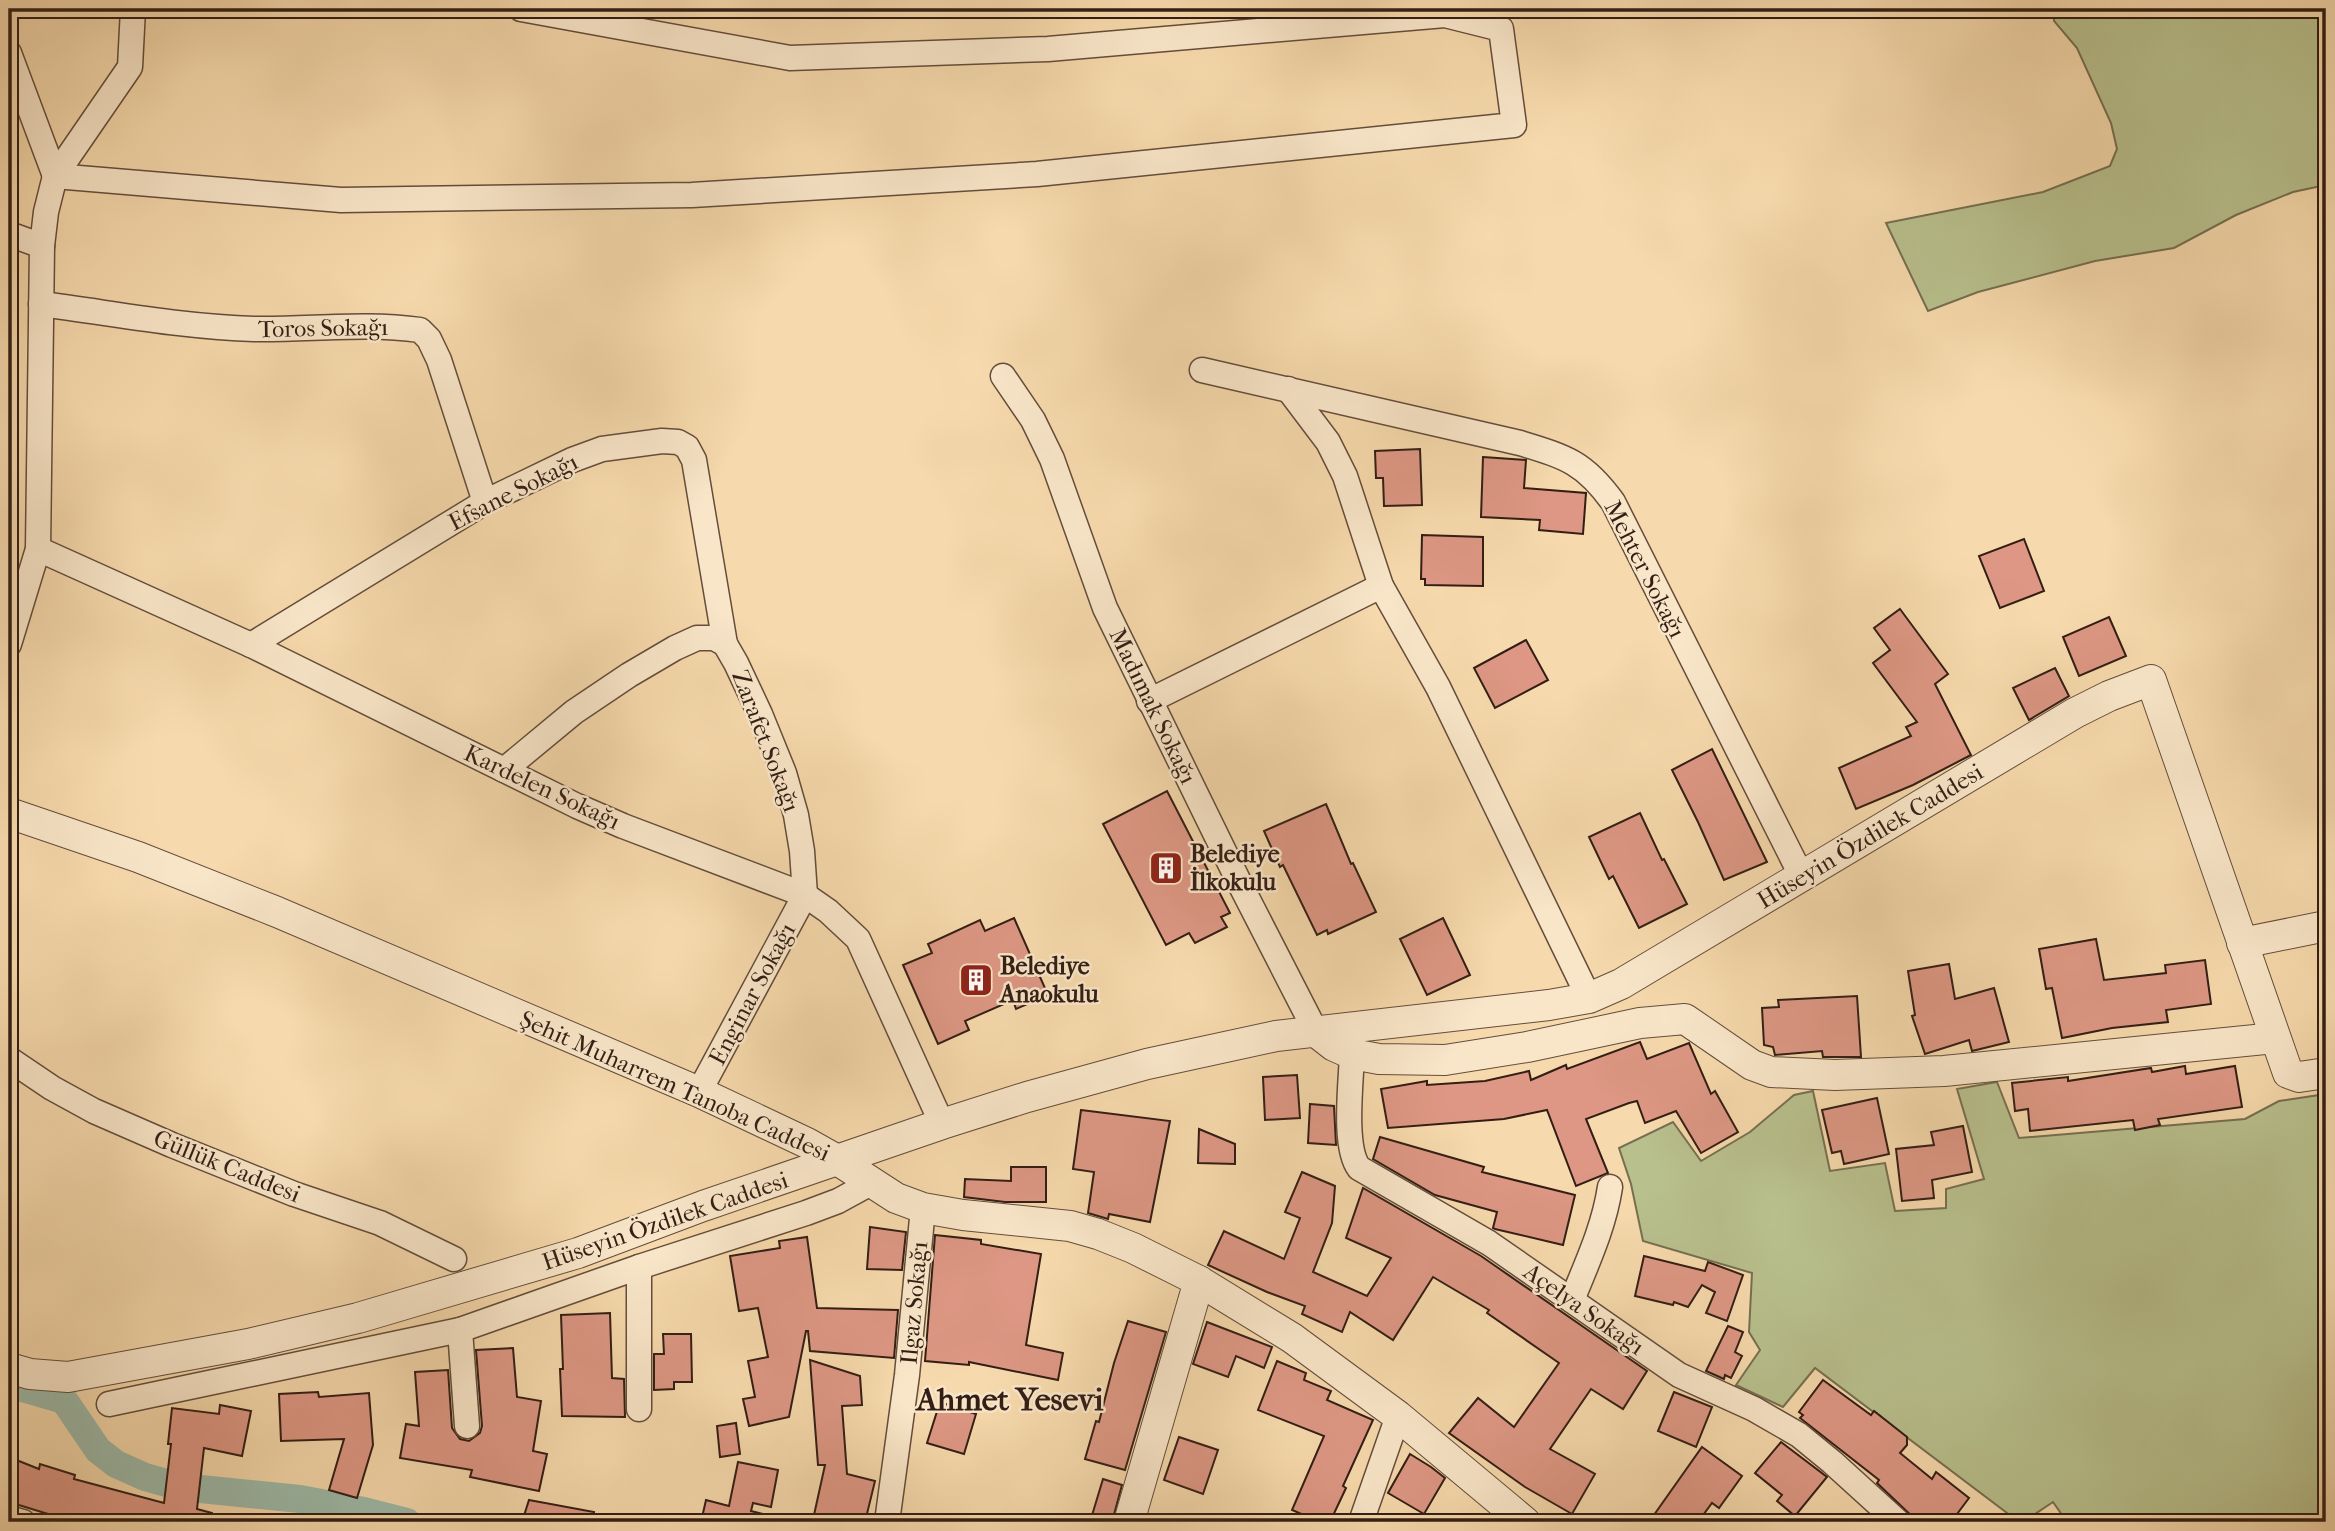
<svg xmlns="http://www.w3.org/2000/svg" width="2335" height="1531" font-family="'IM FELL French Canon',serif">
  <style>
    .green { fill: #b8c08d; stroke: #766f51; stroke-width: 2 }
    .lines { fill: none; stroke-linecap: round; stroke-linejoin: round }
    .canal { stroke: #9dbaa9; stroke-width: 28 }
    .building { fill: #dd9784; stroke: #331e15; stroke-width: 2 }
    .minor-casing { stroke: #644d3b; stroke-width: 27 }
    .tertiary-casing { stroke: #644d3b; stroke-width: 32 }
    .minor { stroke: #f9e6c9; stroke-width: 24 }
    .tertiary { stroke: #f9e6c9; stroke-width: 30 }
    .labels { text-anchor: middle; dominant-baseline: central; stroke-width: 5; stroke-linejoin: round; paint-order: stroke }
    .street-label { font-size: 24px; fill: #331e15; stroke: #f9e6c9 }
    .poi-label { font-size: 24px; font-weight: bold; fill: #331e15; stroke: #f9e6c9; text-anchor: start }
    .district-label { font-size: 32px; font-weight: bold; fill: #331e15; stroke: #f9e6c9 }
  </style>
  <rect width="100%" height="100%" fill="#f6d9ac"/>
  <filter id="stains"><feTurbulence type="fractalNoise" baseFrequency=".00286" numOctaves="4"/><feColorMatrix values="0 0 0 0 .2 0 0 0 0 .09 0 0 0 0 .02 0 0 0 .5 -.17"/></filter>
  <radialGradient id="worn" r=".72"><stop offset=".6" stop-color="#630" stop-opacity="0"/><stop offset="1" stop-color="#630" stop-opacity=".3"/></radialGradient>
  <g class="green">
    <polygon points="2054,9 2326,9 2326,185 2293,192 2236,215 2174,248 2095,261 1978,292 1928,311 1886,223 2043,192 2110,166 2117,149 2111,123 2077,48 2054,21"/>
    <polygon points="1997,1082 2019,1138 2245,1119 2279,1101 2326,1094 2326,1522 2067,1522 2053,1502 2023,1522 2019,1522 1815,1368 1783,1407 1736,1385 1760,1350 1749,1332 1752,1273 1643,1241 1631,1184 1619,1148 1673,1122 1701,1161 1750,1132 1794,1095 1813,1091 1830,1171 1885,1163 1895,1211 1946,1208 1946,1189 1984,1179 1957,1089"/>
  </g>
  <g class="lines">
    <polyline class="canal" points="9,1384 64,1400 98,1450 116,1464 145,1477 181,1487 300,1499 364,1511 407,1522"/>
  </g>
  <g class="building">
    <polygon points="1420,449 1422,505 1384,506 1383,478 1376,478 1375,451"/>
    <polygon points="1483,457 1526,460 1524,488 1586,493 1583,534 1539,530 1540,520 1481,517"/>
    <polygon points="1422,535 1483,537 1483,586 1425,585 1425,579 1421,579"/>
    <polygon points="2024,539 2044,591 2000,608 1979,556"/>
    <polygon points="1900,609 1948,674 1935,684 1971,755 1913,785 1856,809 1839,768 1911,736 1906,727 1917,722 1873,663 1890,650 1874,628"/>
    <polygon points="2109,617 2126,656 2079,676 2063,637"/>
    <polygon points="1526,640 1548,680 1495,708 1474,668"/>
    <polygon points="2055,668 2069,696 2029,720 2013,688"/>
    <polygon points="1712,749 1767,862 1724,880 1698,822 1672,770"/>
    <polygon points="1167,791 1230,913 1221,917 1227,927 1195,943 1189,933 1166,945 1103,824"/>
    <polygon points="1326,804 1351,864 1353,863 1376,912 1328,934 1327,930 1317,935 1283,865 1280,867 1264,831"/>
    <polygon points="1640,813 1662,860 1664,859 1687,904 1639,928 1613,876 1609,879 1589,837"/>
    <polygon points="1014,918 1048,995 1016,1009 1013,1000 965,1021 969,1030 938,1044 903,965 932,953 928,944 980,920 985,931"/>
    <polygon points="1443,918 1470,975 1427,995 1400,939"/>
    <polygon points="2096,939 2104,980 2166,973 2165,965 2205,960 2211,1004 2166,1010 2168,1022 2112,1028 2062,1038 2052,988 2046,989 2039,949"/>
    <polygon points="1949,964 1955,999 1994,988 2009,1042 1972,1051 1969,1040 1925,1054 1912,1016 1915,1015 1908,971"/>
    <polygon points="1857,996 1861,1057 1823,1057 1822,1051 1775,1055 1773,1047 1764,1045 1762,1008 1779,1007 1778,1000"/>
    <polygon points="1640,1042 1647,1059 1689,1043 1711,1094 1715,1091 1738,1132 1701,1153 1676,1111 1645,1123 1637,1101 1629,1103 1586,1119 1608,1173 1576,1186 1547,1110 1504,1119 1388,1128 1381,1089 1427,1081 1427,1085 1485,1081 1529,1071 1531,1080 1566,1065 1567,1069"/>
    <polygon points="2185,1066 2186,1074 2235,1066 2242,1107 2158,1119 2160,1125 2135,1130 2133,1120 2030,1131 2028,1109 2015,1111 2012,1083 2068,1077 2068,1081 2151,1068 2152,1072"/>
    <polygon points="1297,1075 1300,1118 1265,1120 1263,1077"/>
    <polygon points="1877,1098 1889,1154 1844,1164 1841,1151 1832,1153 1822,1110"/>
    <polygon points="1310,1104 1334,1106 1336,1145 1308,1143"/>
    <polygon points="1081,1110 1170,1121 1150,1222 1109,1214 1108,1219 1088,1213 1094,1172 1073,1169"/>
    <polygon points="1963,1126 1972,1172 1932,1180 1934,1198 1902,1201 1896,1149 1934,1145 1931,1132"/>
    <polygon points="1199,1129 1235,1144 1235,1164 1198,1163"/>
    <polygon points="1380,1137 1484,1167 1482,1172 1575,1195 1563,1245 1495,1229 1493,1228 1497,1212 1435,1195 1373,1159"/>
    <polygon points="1011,1167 1046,1167 1046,1202 1005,1202 964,1197 965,1179 1011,1181"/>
    <polygon points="1302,1172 1335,1186 1332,1223 1313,1272 1367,1296 1391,1258 1346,1238 1363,1188 1481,1256 1647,1371 1623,1409 1591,1389 1550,1449 1595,1474 1572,1514 1525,1487 1449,1433 1478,1398 1514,1427 1559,1363 1487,1313 1489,1310 1433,1277 1393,1340 1350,1312 1342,1332 1302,1314 1305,1306 1267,1292 1208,1265 1224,1231 1284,1259 1300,1218 1285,1212"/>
    <polygon points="870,1227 906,1232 902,1270 867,1269"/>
    <polygon points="935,1235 981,1240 981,1244 1041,1254 1026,1345 1063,1353 1058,1380 969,1362 969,1365 925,1361"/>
    <polygon points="807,1237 817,1308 898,1310 894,1358 810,1351 808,1331 806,1331 789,1417 749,1426 743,1399 755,1397 748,1361 768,1357 758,1308 739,1311 730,1256 780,1248 779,1241"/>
    <polygon points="1644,1256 1705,1271 1708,1262 1743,1275 1727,1321 1706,1313 1715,1292 1702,1285 1688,1307 1674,1302 1673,1305 1635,1296"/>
    <polygon points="610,1313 612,1378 624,1379 625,1417 562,1416 560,1369 563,1369 561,1315"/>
    <polygon points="1128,1321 1166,1332 1125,1470 1085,1459 1096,1421 1099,1422 1114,1363"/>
    <polygon points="1207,1322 1272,1347 1264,1368 1236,1356 1228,1377 1193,1364"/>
    <polygon points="1728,1326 1743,1332 1735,1352 1742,1356 1731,1378 1725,1375 1724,1379 1706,1371"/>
    <polygon points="663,1334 691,1334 692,1382 674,1382 674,1389 654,1390 654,1354 664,1354"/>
    <polygon points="513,1348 517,1397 541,1401 533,1451 547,1454 539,1491 470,1477 472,1470 400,1458 406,1424 419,1426 415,1372 448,1370 452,1428 460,1439 469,1441 480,1433 482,1426 476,1350"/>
    <polygon points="810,1360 860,1376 862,1405 842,1406 847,1474 875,1481 865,1522 845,1522 814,1515 825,1465 818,1465"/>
    <polygon points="1277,1361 1306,1373 1304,1380 1331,1391 1327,1400 1373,1420 1343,1486 1346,1488 1330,1522 1320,1522 1292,1510 1324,1436 1258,1410"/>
    <polygon points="1823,1380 1871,1415 1874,1411 1907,1437 1907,1445 1900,1453 1932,1479 1936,1472 1969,1498 1951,1522 1918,1522 1877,1483 1879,1480 1800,1418 1803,1415 1799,1412"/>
    <polygon points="318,1392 319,1397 369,1393 373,1445 357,1498 329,1490 344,1439 281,1441 279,1394"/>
    <polygon points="1674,1392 1712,1407 1696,1447 1658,1431"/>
    <polygon points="940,1402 976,1414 964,1454 927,1443"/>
    <polygon points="220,1405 251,1411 242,1456 204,1448 197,1509 212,1513 211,1522 88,1522 62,1515 61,1518 9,1502 9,1457 39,1469 40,1464 75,1475 74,1479 164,1503 171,1444 168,1444 172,1408 219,1414"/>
    <polygon points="736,1423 740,1454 720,1457 717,1426"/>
    <polygon points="1179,1437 1218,1450 1203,1494 1164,1480"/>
    <polygon points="1781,1442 1827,1477 1795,1516 1777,1501 1782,1495 1755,1473"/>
    <polygon points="1702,1447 1742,1476 1719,1508 1712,1503 1698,1522 1649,1522"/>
    <polygon points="1410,1454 1431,1467 1445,1478 1424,1514 1388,1493"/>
    <polygon points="738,1462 778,1470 771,1507 753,1503 751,1511 763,1514 762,1522 701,1522 706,1500 729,1506"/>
    <polygon points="1103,1479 1122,1485 1112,1522 1090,1522"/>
    <polygon points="529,1500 594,1512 593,1522 522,1522"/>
  </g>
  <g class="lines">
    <g class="minor-casing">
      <g id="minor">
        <polyline points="9,53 55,176 341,200 692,195 1037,174 1514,125 1501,29 1445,15 1048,49 790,58 521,9"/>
        <polyline points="9,234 42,246"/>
        <path d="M 41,304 C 112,313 183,327 254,329 C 309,330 365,322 420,330 L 429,339 L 439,360 L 485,502"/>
        <path d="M 1202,370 L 1520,443 C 1566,457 1584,462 1613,502 L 1802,877"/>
        <polyline points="1003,376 1033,420 1052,459 1105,608 1240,884 1316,1032"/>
        <polyline points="1288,389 1328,442 1345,476 1381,586 1438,687 1589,998"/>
        <polyline points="38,549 251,645 577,806 623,826 805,895 828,911 858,939 942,1124"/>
        <polyline points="9,644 38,549 42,246 46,212 55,176 130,67 133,9"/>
        <polyline points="251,645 485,502 572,460 602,449 662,441 678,442 687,447 694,460 725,644"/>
        <polyline points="1149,701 1381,586"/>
        <polyline points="504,770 574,712 629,675 675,648 697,638 714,638 725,644 736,663 760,714 784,773 796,815 802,851 805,895 699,1092"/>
        <path d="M 1352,1054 C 1351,1083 1343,1147 1359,1168 L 1489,1243 L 1679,1375 L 1754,1409 L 1799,1435 L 1832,1462 L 1898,1522"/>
        <polyline points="9,1059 52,1088 94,1111 172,1145 294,1194 380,1223 454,1259"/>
        <path d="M 1572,1300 C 1587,1263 1604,1227 1610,1187"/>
        <polyline points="460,1330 467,1426"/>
        <polyline points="109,1404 460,1330 639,1267 806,1213 838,1201 871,1183"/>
        <polyline points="639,1409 639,1267"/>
        <polyline points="9,1518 23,1522"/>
        <polyline points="887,1522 907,1375 923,1208"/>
        <polyline points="1361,1522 1398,1416"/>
      </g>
    </g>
    <g class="tertiary-casing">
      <g id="tertiary">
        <polyline points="9,813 138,857 277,912 699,1092 807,1143 839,1161 896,1198 923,1208 963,1215 1070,1226 1098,1234 1133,1248 1199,1281 1292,1338 1398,1416 1525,1522"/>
        <polyline points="2242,943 2326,926"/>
        <polyline points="1316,1032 1334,1046 1352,1054 1379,1059 1445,1060 1527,1047 1640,1023 1685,1019 1752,1065 1771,1072 1835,1075 1944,1071 2275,1038"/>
        <polyline points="9,1368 30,1374 68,1377 248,1344 358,1318 578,1253 703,1206 942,1124 1027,1097 1147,1064 1276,1036 1549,1005 1589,998 1621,984 2075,713 2109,696 2151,680 2288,1073 2299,1077 2326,1073"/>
        <polyline points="1129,1522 1199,1281"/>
      </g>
    </g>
    <use href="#minor" class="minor"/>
    <use href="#tertiary" class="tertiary"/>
  </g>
  <defs>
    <g id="building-square" transform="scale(1.75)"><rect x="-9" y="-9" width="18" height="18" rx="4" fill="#8f2418" stroke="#f9e6c9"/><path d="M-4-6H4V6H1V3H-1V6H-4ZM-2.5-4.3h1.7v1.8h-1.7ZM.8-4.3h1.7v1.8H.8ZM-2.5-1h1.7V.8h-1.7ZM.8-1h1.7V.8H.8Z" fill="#fff"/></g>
  </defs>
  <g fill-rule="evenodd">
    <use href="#building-square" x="1166" y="868"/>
    <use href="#building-square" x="976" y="980"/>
  </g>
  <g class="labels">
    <g class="street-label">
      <text transform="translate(323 328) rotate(-1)">Toros Sokağı</text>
      <text transform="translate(513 492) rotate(-27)">Efsane Sokağı</text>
      <text transform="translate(1645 569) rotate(63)">Mehter Sokağı</text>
      <text transform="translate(1153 706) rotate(64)">Madımak Sokağı</text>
      <text transform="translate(766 741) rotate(69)">Zarafet Sokağı</text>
      <text transform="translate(542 787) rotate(25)">Kardelen Sokağı</text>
      <text transform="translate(1870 836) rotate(-31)">Hüseyin Özdilek Caddesi</text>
      <text transform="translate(752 994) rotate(-62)">Enginar Sokağı</text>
      <text transform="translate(675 1086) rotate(24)">Şehit Muharrem Tanoba Caddesi</text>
      <text transform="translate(227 1166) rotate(22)">Güllük Caddesi</text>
      <text transform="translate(665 1221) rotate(-19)">Hüseyin Özdilek Caddesi</text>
      <text transform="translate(914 1303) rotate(-85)">Ilgaz Sokağı</text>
      <text transform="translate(1584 1309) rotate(35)">Açelya Sokağı</text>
    </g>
    <g class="poi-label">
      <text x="1190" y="854">Belediye<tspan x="1190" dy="28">İlkokulu</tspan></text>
      <text x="1000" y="966">Belediye<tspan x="1000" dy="28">Anaokulu</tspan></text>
    </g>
    <g class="district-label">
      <text x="1010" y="1399">Ahmet Yesevi</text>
    </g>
  </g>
  <rect width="2335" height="1531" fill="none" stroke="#f6d9ac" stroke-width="35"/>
  <rect x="10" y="10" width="2314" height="1510" fill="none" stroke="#331e15" stroke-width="3.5"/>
  <rect x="18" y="18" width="2300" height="1496" fill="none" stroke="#331e15" stroke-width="2"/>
  <rect width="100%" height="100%" filter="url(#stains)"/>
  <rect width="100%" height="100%" fill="url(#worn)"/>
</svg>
